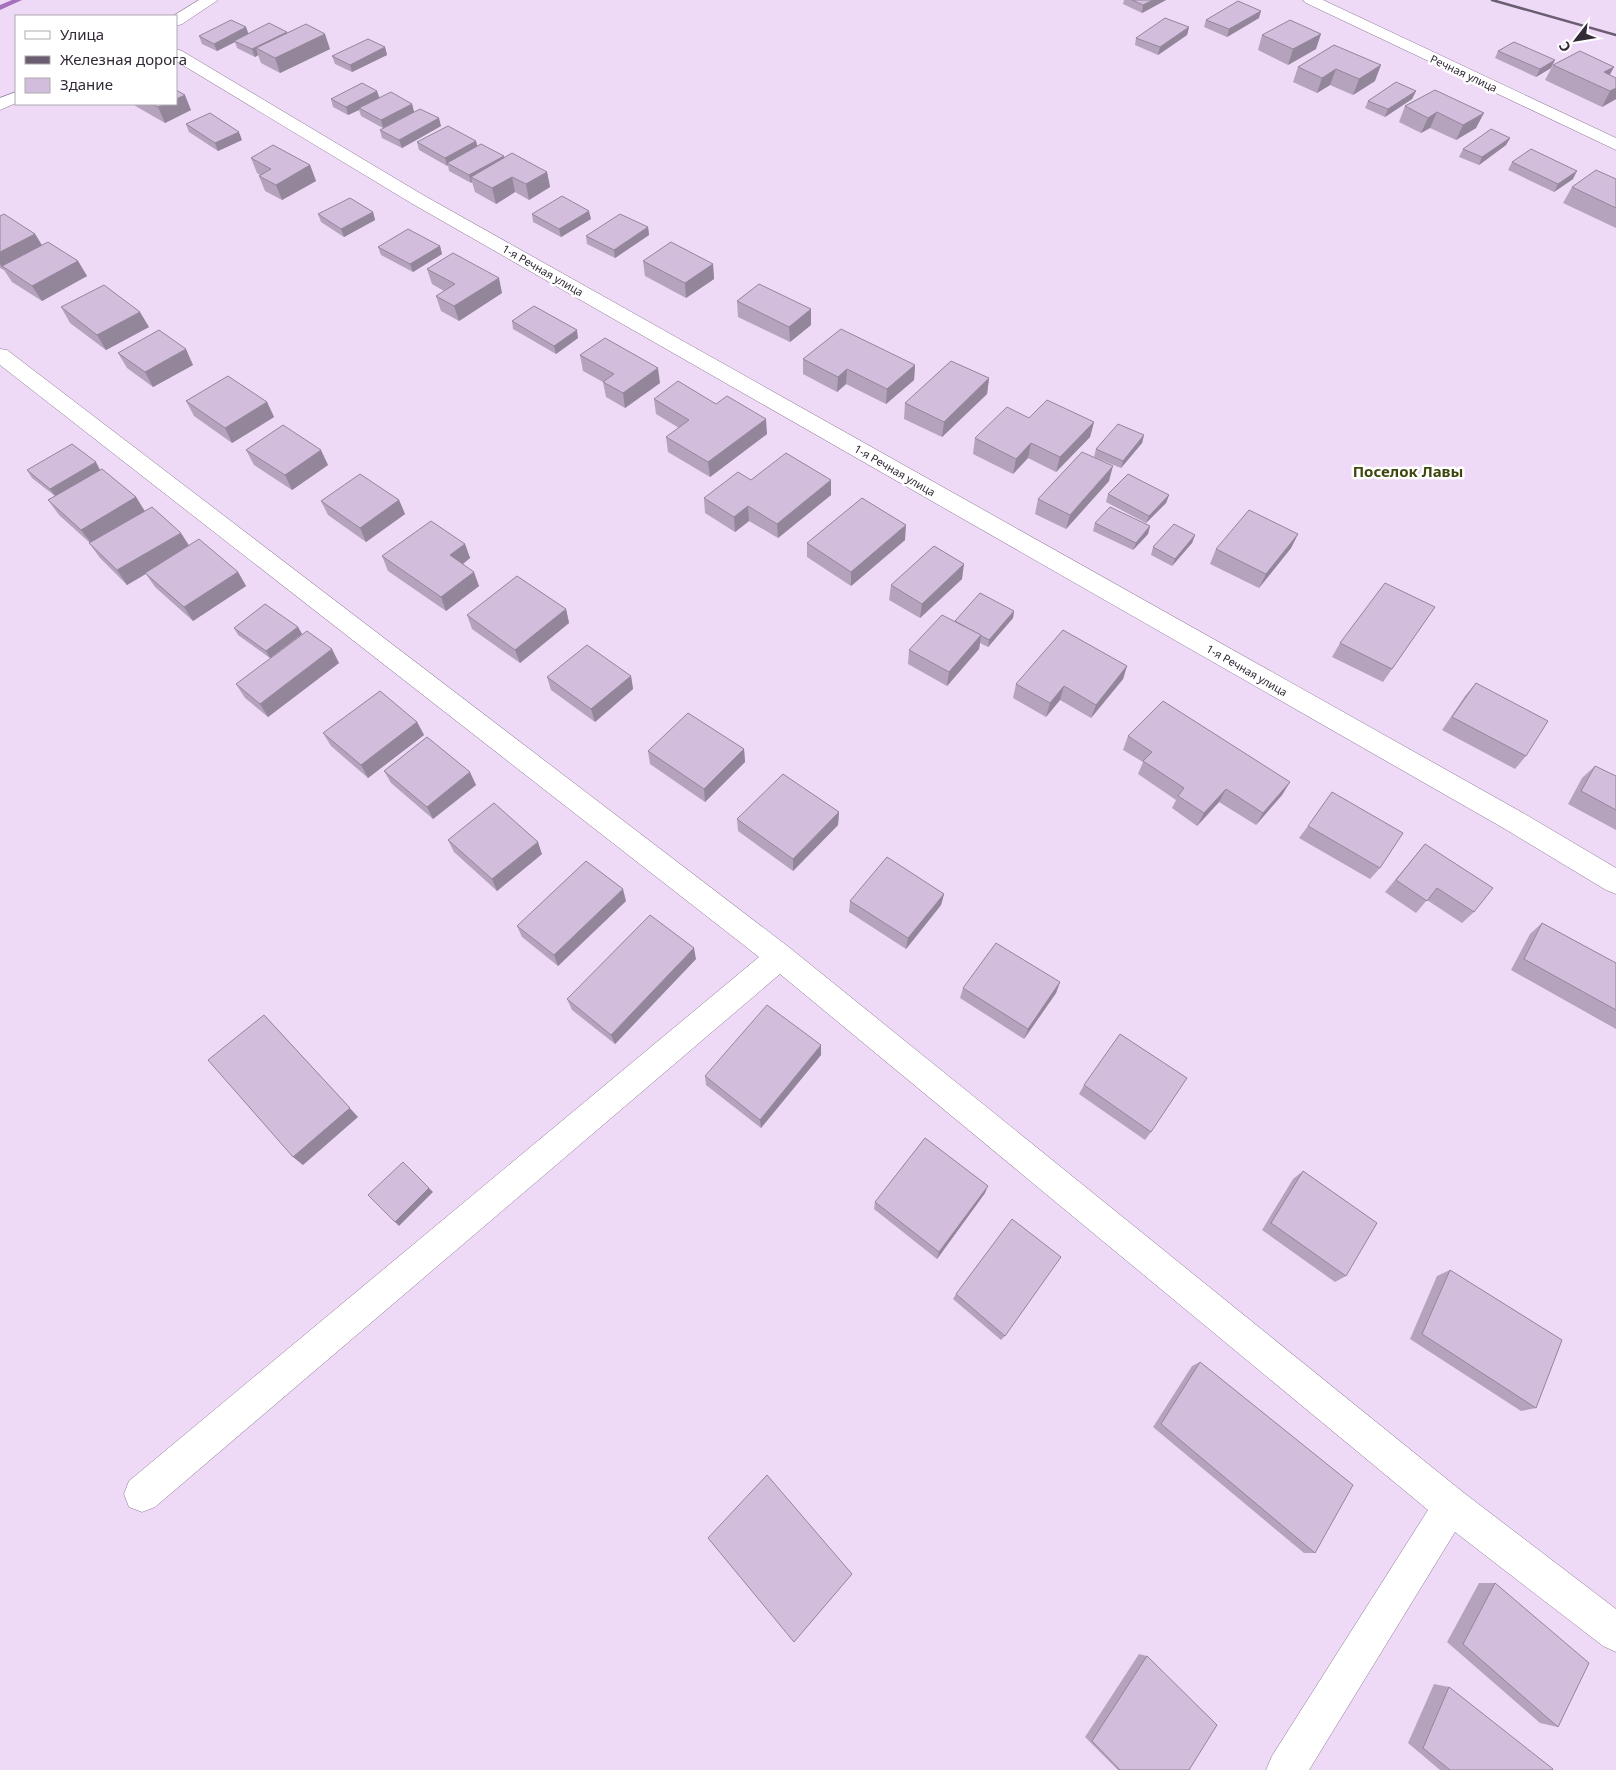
<svg xmlns="http://www.w3.org/2000/svg" width="1616" height="1770" font-family="'Noto Sans',sans-serif">
  <style>
    .lines { fill: none; stroke-linecap: round; stroke-linejoin: round }
    .stream { fill: #a571bc; fill-rule: evenodd }
    .street-casing { stroke: #8a7893; stroke-width: 1 }
    .secondary-casing { stroke: #8a7893; stroke-width: 1 }
    .street { fill: #fff; fill-rule: evenodd }
    .secondary { fill: #fff; fill-rule: evenodd }
    .rail { stroke: #695d6f; stroke-width: 2.5 }
    .wall { fill: #b5a3bd }
    .shaded-wall { fill: #93859a }
    .building { fill: #d2bedc; stroke: #93859a }
    .labels { text-anchor: middle; dominant-baseline: central; stroke-width: 5; stroke-linejoin: round; paint-order: stroke }
    .far-street-label { font-size: 11px; fill: #322a36; stroke: #fff }
    .far-district-label { font-size: 15px; font-weight: bold; fill: #3e470d; stroke: #fff }
  </style>
  <rect width="100%" height="100%" fill="#eed9f7"/>
  <g class="lines">
    <polygon class="stream" points="12,0 22,0 0,10 0,5"/>
    <g class="street-casing">
      <g id="street">
        <polygon points="199,0 218,0 182,24 176,26 176,16 173,16"/>
        <polygon points="176,49 182,51 423,195 1523,813 1616,868 1616,894 1606,890 1505,829 411,203 176,61"/>
        <polygon points="16,92 16,103 0,110 0,98"/>
        <polygon points="0,349 7,350 790,948 1464,1493 1616,1609 1616,1652 1603,1646 1455,1532 1309,1770 1266,1770 1272,1756 1428,1510 780,974 155,1507 142,1512 129,1507 124,1494 129,1481 759,957 0,365"/>
      </g>
    </g>
    <g class="secondary-casing">
      <polygon id="secondary" points="1303,0 1323,0 1616,138 1616,150 1306,3"/>
    </g>
    <use href="#street" class="street"/>
    <use href="#secondary" class="secondary"/>
    <polyline class="rail" points="1492,0 1616,35"/>
  </g>
  <g class="wall">
    <polygon points="1124,0 1166,0 1142,13 1123,4"/>
    <polygon points="1259,18 1227,37 1204,27 1206,20"/>
    <polygon points="1189,27 1187,35 1158,55 1135,45 1136,38"/>
    <polygon points="288,33 330,49 280,73 261,63 258,55 255,57 237,48 235,42 217,51 202,44 199,36 249,34"/>
    <polygon points="1262,35 1316,49 1288,65 1258,50"/>
    <polygon points="1334,45 1375,81 1353,95 1330,85 1317,93 1293,82 1298,67"/>
    <polygon points="385,47 387,55 352,72 335,64 332,56"/>
    <polygon points="1498,51 1551,68 1536,77 1495,58"/>
    <polygon points="1553,65 1610,75 1616,99 1602,107 1545,80"/>
    <polygon points="1435,90 1476,128 1456,140 1430,128 1421,133 1399,122 1405,106"/>
    <polygon points="1416,91 1412,99 1385,117 1365,108 1368,101"/>
    <polygon points="379,98 412,104 414,112 383,128 361,116 359,110 348,115 333,107 331,99"/>
    <polygon points="132,104 176,104 191,110 165,123"/>
    <polygon points="186,124 242,140 218,151 189,132"/>
    <polygon points="441,126 402,148 382,138 380,130"/>
    <polygon points="1510,138 1506,145 1479,165 1459,157 1463,149"/>
    <polygon points="476,141 477,146 505,158 547,172 550,187 529,200 515,192 496,204 475,192 472,182 471,183 449,171 448,165 447,166 419,150 417,142"/>
    <polygon points="251,158 310,165 316,181 282,200 265,191 259,176 260,175 257,173"/>
    <polygon points="1512,162 1573,179 1554,192 1508,170"/>
    <polygon points="1616,179 1616,228 1563,203 1572,187"/>
    <polygon points="373,212 375,220 344,237 321,222 318,214"/>
    <polygon points="532,214 591,219 561,237 533,222"/>
    <polygon points="0,216 35,234 42,245 78,261 87,276 42,301 12,282 4,270 0,268"/>
    <polygon points="648,227 649,235 615,258 587,244 586,236"/>
    <polygon points="440,246 442,254 413,272 381,255 378,247"/>
    <polygon points="643,261 713,264 714,279 686,298 645,276"/>
    <polygon points="427,269 502,293 459,321 441,311 436,296 444,291 432,284"/>
    <polygon points="737,301 811,309 811,325 790,342 738,317"/>
    <polygon points="61,307 149,327 106,350 70,323"/>
    <polygon points="512,321 578,338 556,354 513,329"/>
    <polygon points="118,353 193,365 153,387 127,368"/>
    <polygon points="580,355 660,383 625,408 606,397 603,382 583,371"/>
    <polygon points="803,359 915,365 914,380 886,404 846,384 837,392 803,374"/>
    <polygon points="989,378 987,394 942,437 904,419 905,403"/>
    <polygon points="654,399 716,404 767,434 710,477 668,452 666,437 679,428 656,414"/>
    <polygon points="186,401 267,402 274,417 232,443 194,416"/>
    <polygon points="1029,418 1094,422 1090,437 1056,472 1028,458 1013,474 973,454 975,438"/>
    <polygon points="1144,435 1142,443 1121,468 1094,457 1096,449"/>
    <polygon points="246,450 328,465 292,490 254,465"/>
    <polygon points="27,470 100,470 136,497 145,511 189,546 238,572 246,586 193,621 155,587 146,574 127,585 100,558 89,543 90,543 59,515 48,500 55,496 32,478"/>
    <polygon points="751,480 831,480 831,495 778,538 749,521 735,532 705,513 704,498"/>
    <polygon points="1109,481 1066,529 1035,514 1038,499"/>
    <polygon points="1108,494 1169,495 1166,503 1146,523 1106,502"/>
    <polygon points="399,500 405,514 366,542 328,515 321,501"/>
    <polygon points="1095,523 1150,526 1148,534 1133,550 1093,531"/>
    <polygon points="1298,534 1291,548 1259,588 1210,564 1216,549"/>
    <polygon points="1195,535 1192,543 1172,566 1151,555 1153,547"/>
    <polygon points="905,540 851,586 807,557 807,543"/>
    <polygon points="465,544 470,558 463,564 479,586 446,611 388,571 382,556"/>
    <polygon points="962,579 920,618 889,600 891,585"/>
    <polygon points="1435,607 1383,682 1332,657 1340,643"/>
    <polygon points="566,609 569,623 520,663 472,629 467,615"/>
    <polygon points="1014,611 1013,618 988,647 980,643 979,649 947,686 908,664 909,650 955,621"/>
    <polygon points="298,627 302,634 270,658 238,635 234,628"/>
    <polygon points="339,663 268,717 245,698 236,684"/>
    <polygon points="1127,666 1123,679 1091,718 1060,700 1046,717 1013,698 1016,684"/>
    <polygon points="631,676 633,689 595,722 551,690 547,677"/>
    <polygon points="1476,683 1526,756 1515,769 1442,730 1465,696"/>
    <polygon points="417,722 424,735 368,778 331,746 323,733"/>
    <polygon points="1128,736 1290,782 1282,795 1256,825 1219,802 1197,826 1172,808 1176,800 1138,774 1143,762 1123,750"/>
    <polygon points="744,749 745,762 705,802 650,764 648,751"/>
    <polygon points="1595,766 1616,776 1616,830 1568,804 1582,778"/>
    <polygon points="384,771 476,785 433,819 391,783"/>
    <polygon points="839,812 838,825 793,871 738,831 737,819"/>
    <polygon points="1308,826 1380,868 1370,879 1299,838"/>
    <polygon points="448,840 542,854 497,891 454,852"/>
    <polygon points="1425,844 1474,912 1462,923 1427,900 1416,913 1385,892"/>
    <polygon points="944,894 941,905 906,949 849,912 850,901"/>
    <polygon points="626,901 558,966 522,937 517,926"/>
    <polygon points="1542,923 1616,963 1616,1029 1511,970 1530,934"/>
    <polygon points="696,959 615,1044 572,1010 567,999"/>
    <polygon points="1060,982 1056,993 1024,1039 960,998 963,988"/>
    <polygon points="821,1055 761,1128 706,1085 705,1076"/>
    <polygon points="1084,1085 1151,1132 1145,1140 1079,1094"/>
    <polygon points="1303,1171 1346,1276 1335,1282 1262,1230 1293,1179"/>
    <polygon points="985,1193 937,1259 874,1209 875,1202"/>
    <polygon points="1450,1270 1536,1408 1521,1411 1410,1339 1437,1276"/>
    <polygon points="956,1294 1005,1336 1001,1340 953,1299"/>
    <polygon points="1200,1362 1315,1553 1304,1553 1153,1427 1192,1366"/>
    <polygon points="1479,1583 1495,1583 1558,1727 1540,1723 1447,1642"/>
    <polygon points="1139,1654 1147,1656 1189,1770 1118,1770 1085,1737"/>
    <polygon points="1434,1684 1449,1687 1552,1770 1440,1770 1408,1743"/>
  </g>
  <g class="shaded-wall">
    <polygon points="1153,0 1166,0 1142,13 1143,5"/>
    <polygon points="1261,11 1259,18 1227,37 1229,29"/>
    <polygon points="246,27 249,35 234,41 235,42 217,51 214,44"/>
    <polygon points="1189,27 1187,35 1158,55 1160,47"/>
    <polygon points="287,32 290,40 256,48 258,55 255,57 252,49"/>
    <polygon points="325,34 330,49 280,73 275,58"/>
    <polygon points="1321,34 1316,49 1288,65 1293,49"/>
    <polygon points="385,47 387,55 352,72 350,65"/>
    <polygon points="1555,60 1551,68 1536,77 1540,69"/>
    <polygon points="1381,65 1375,81 1353,95 1359,79"/>
    <polygon points="1614,67 1606,82 1604,72"/>
    <polygon points="1336,69 1330,85 1317,93 1322,78"/>
    <polygon points="1616,88 1616,99 1602,107 1610,91"/>
    <polygon points="377,91 380,99 359,108 359,110 348,115 346,107"/>
    <polygon points="1416,91 1412,99 1385,117 1388,109"/>
    <polygon points="185,95 191,110 165,123 158,107 166,104 176,104 176,99"/>
    <polygon points="412,104 414,112 383,128 381,120"/>
    <polygon points="1437,112 1430,128 1421,133 1428,118"/>
    <polygon points="1484,113 1476,128 1456,140 1463,125"/>
    <polygon points="439,118 441,126 402,148 399,140"/>
    <polygon points="239,132 242,140 218,151 215,143"/>
    <polygon points="1510,138 1506,145 1479,165 1482,157"/>
    <polygon points="476,141 478,149 447,163 448,165 447,166 445,158"/>
    <polygon points="504,156 506,164 471,177 472,182 471,183 469,175"/>
    <polygon points="310,165 316,181 282,200 276,185"/>
    <polygon points="1577,171 1573,179 1554,192 1558,184"/>
    <polygon points="547,172 550,187 529,200 526,184"/>
    <polygon points="512,177 515,192 496,204 492,188"/>
    <polygon points="589,211 591,219 561,237 559,229"/>
    <polygon points="373,212 375,220 344,237 341,229"/>
    <polygon points="648,227 649,235 615,258 614,250"/>
    <polygon points="35,234 44,249 2,266 4,270 0,264 0,252"/>
    <polygon points="440,246 442,254 413,272 410,264"/>
    <polygon points="78,261 87,276 42,301 32,286"/>
    <polygon points="713,264 714,279 686,298 685,283"/>
    <polygon points="499,278 502,293 459,321 454,306"/>
    <polygon points="811,309 811,325 790,342 789,327"/>
    <polygon points="140,312 149,327 106,350 97,335"/>
    <polygon points="577,330 578,338 556,354 554,346"/>
    <polygon points="186,349 193,365 153,387 145,372"/>
    <polygon points="915,365 914,380 886,404 887,389"/>
    <polygon points="658,368 660,383 625,408 623,393"/>
    <polygon points="847,369 846,384 837,392 838,377"/>
    <polygon points="989,378 987,394 942,437 944,422"/>
    <polygon points="267,402 274,417 232,443 225,428"/>
    <polygon points="766,419 767,434 710,477 708,462"/>
    <polygon points="1094,422 1090,437 1056,472 1060,457"/>
    <polygon points="1144,435 1142,443 1121,468 1123,461"/>
    <polygon points="1031,443 1028,458 1013,474 1016,459"/>
    <polygon points="321,450 328,465 292,490 285,475"/>
    <polygon points="96,462 100,470 56,497 50,489"/>
    <polygon points="1113,466 1109,481 1066,529 1070,515"/>
    <polygon points="831,480 831,495 778,538 777,524"/>
    <polygon points="1169,495 1166,503 1146,523 1149,516"/>
    <polygon points="136,497 145,512 92,544 81,530"/>
    <polygon points="399,500 405,514 366,542 360,528"/>
    <polygon points="748,506 749,521 735,532 734,517"/>
    <polygon points="906,525 905,540 851,586 851,572"/>
    <polygon points="1150,526 1148,534 1133,550 1136,543"/>
    <polygon points="181,533 190,547 127,585 117,570"/>
    <polygon points="1298,534 1291,548 1259,588 1266,574"/>
    <polygon points="1195,535 1192,543 1172,566 1175,559"/>
    <polygon points="465,544 470,558 455,570 450,555"/>
    <polygon points="964,564 962,579 920,618 922,604"/>
    <polygon points="238,572 246,586 193,621 184,607"/>
    <polygon points="474,572 479,586 446,611 441,597"/>
    <polygon points="566,609 569,623 520,663 515,650"/>
    <polygon points="1014,611 1013,618 988,647 989,640"/>
    <polygon points="298,627 302,634 270,658 266,651"/>
    <polygon points="981,635 979,649 947,686 949,672"/>
    <polygon points="332,649 339,663 268,717 260,704"/>
    <polygon points="1127,666 1123,679 1091,718 1096,705"/>
    <polygon points="631,676 633,689 595,722 591,709"/>
    <polygon points="1064,686 1060,700 1046,717 1050,703"/>
    <polygon points="417,722 424,735 368,778 361,765"/>
    <polygon points="744,749 745,762 705,802 704,789"/>
    <polygon points="470,772 476,785 433,819 427,807"/>
    <polygon points="1290,782 1282,795 1256,825 1263,813"/>
    <polygon points="1226,789 1219,802 1197,826 1204,813"/>
    <polygon points="839,812 838,825 793,871 793,859"/>
    <polygon points="538,842 542,854 497,891 492,879"/>
    <polygon points="623,889 626,901 558,966 554,955"/>
    <polygon points="944,894 941,905 906,949 908,938"/>
    <polygon points="694,948 696,959 615,1044 611,1035"/>
    <polygon points="1060,982 1056,993 1024,1039 1028,1029"/>
    <polygon points="264,1015 358,1117 303,1165 293,1157"/>
    <polygon points="821,1045 821,1055 761,1128 760,1120"/>
    <polygon points="403,1162 433,1192 399,1226 395,1222"/>
    <polygon points="988,1186 985,1193 937,1259 939,1252"/>
  </g>
  <g class="building">
    <polygon points="1132,0 1153,0 1143,5"/>
    <polygon points="1238,1 1261,11 1229,29 1206,20"/>
    <polygon points="1165,18 1189,27 1160,47 1136,38"/>
    <polygon points="231,20 246,27 214,44 199,36"/>
    <polygon points="1290,20 1321,34 1293,49 1262,35"/>
    <polygon points="269,23 287,32 252,49 234,41"/>
    <polygon points="306,24 325,34 275,58 256,48"/>
    <polygon points="368,39 385,47 350,65 332,56"/>
    <polygon points="1514,42 1555,60 1540,69 1498,51"/>
    <polygon points="1334,45 1381,65 1359,79 1336,69 1322,78 1298,67"/>
    <polygon points="1580,51 1614,67 1604,72 1616,78 1616,88 1610,91 1553,65"/>
    <polygon points="1396,82 1416,91 1388,109 1368,101"/>
    <polygon points="362,83 377,91 346,107 331,99"/>
    <polygon points="176,90 185,95 176,99"/>
    <polygon points="1435,90 1484,113 1463,125 1437,112 1428,118 1405,106"/>
    <polygon points="391,92 412,104 381,120 359,108"/>
    <polygon points="151,104 166,104 158,107"/>
    <polygon points="420,109 439,118 399,140 380,130"/>
    <polygon points="210,113 239,132 215,143 186,124"/>
    <polygon points="448,126 476,141 445,158 417,142"/>
    <polygon points="1491,129 1510,138 1482,157 1463,149"/>
    <polygon points="481,144 504,156 469,175 447,163"/>
    <polygon points="273,145 310,165 276,185 259,176 271,169 251,158"/>
    <polygon points="1531,149 1577,171 1558,184 1512,162"/>
    <polygon points="512,153 547,172 526,184 512,177 492,188 471,177"/>
    <polygon points="1596,170 1616,179 1616,208 1572,187"/>
    <polygon points="562,196 589,211 559,229 532,214"/>
    <polygon points="350,198 373,212 341,229 318,214"/>
    <polygon points="4,214 35,234 0,252 0,216"/>
    <polygon points="620,214 648,227 614,250 586,236"/>
    <polygon points="408,229 440,246 410,264 378,247"/>
    <polygon points="48,242 78,261 32,286 2,266"/>
    <polygon points="671,242 713,264 685,283 643,261"/>
    <polygon points="453,253 499,278 454,306 436,296 455,284 427,269"/>
    <polygon points="759,284 811,309 789,327 737,301"/>
    <polygon points="104,285 140,312 97,335 61,307"/>
    <polygon points="534,306 577,330 554,346 512,321"/>
    <polygon points="841,329 915,365 887,389 847,369 838,377 803,359"/>
    <polygon points="159,330 186,349 145,372 118,353"/>
    <polygon points="605,338 658,368 623,393 603,382 614,374 580,355"/>
    <polygon points="951,361 989,378 944,422 905,403"/>
    <polygon points="228,376 267,402 225,428 186,401"/>
    <polygon points="678,381 716,404 727,396 766,419 708,462 666,437 689,420 654,399"/>
    <polygon points="1047,400 1094,422 1060,457 1031,443 1016,459 975,438 1007,407 1029,418"/>
    <polygon points="1118,424 1144,435 1123,461 1096,449"/>
    <polygon points="283,425 321,450 285,475 246,450"/>
    <polygon points="72,444 96,462 50,489 27,470"/>
    <polygon points="1082,452 1113,466 1070,515 1038,499"/>
    <polygon points="786,453 831,480 777,524 748,506 734,517 704,498 738,472 751,480"/>
    <polygon points="102,469 136,497 81,530 48,500"/>
    <polygon points="360,474 399,500 360,528 321,501"/>
    <polygon points="1128,474 1169,495 1149,516 1108,494"/>
    <polygon points="862,498 906,525 851,572 807,543"/>
    <polygon points="152,507 181,533 117,570 89,543"/>
    <polygon points="1110,507 1150,526 1136,543 1095,523"/>
    <polygon points="1249,510 1298,534 1266,574 1216,549"/>
    <polygon points="431,521 465,544 450,555 474,572 441,597 382,556"/>
    <polygon points="1174,524 1195,535 1175,559 1153,547"/>
    <polygon points="199,539 238,572 184,607 145,573"/>
    <polygon points="934,546 964,564 922,604 891,585"/>
    <polygon points="517,576 566,609 515,650 467,615"/>
    <polygon points="1385,583 1435,607 1392,669 1340,643"/>
    <polygon points="980,593 1014,611 989,640 955,621"/>
    <polygon points="265,604 298,627 266,651 234,628"/>
    <polygon points="942,615 981,635 949,672 909,650"/>
    <polygon points="1063,630 1127,666 1096,705 1064,686 1050,703 1016,684"/>
    <polygon points="307,631 332,649 260,704 236,684"/>
    <polygon points="587,645 631,676 591,709 547,677"/>
    <polygon points="1476,683 1548,721 1526,756 1452,717"/>
    <polygon points="380,691 417,722 361,765 323,733"/>
    <polygon points="1163,701 1290,782 1263,813 1226,789 1204,813 1178,796 1184,788 1143,761 1152,752 1128,736"/>
    <polygon points="688,713 744,749 704,789 648,751"/>
    <polygon points="427,737 470,772 427,807 384,771"/>
    <polygon points="1595,766 1616,776 1616,810 1581,791"/>
    <polygon points="783,774 839,812 793,859 737,819"/>
    <polygon points="1332,792 1403,833 1380,868 1308,826"/>
    <polygon points="494,803 538,842 492,879 448,840"/>
    <polygon points="1425,844 1493,888 1474,912 1437,888 1427,901 1396,880"/>
    <polygon points="887,857 944,894 908,938 850,901"/>
    <polygon points="586,861 623,889 554,955 517,926"/>
    <polygon points="650,915 694,948 611,1035 567,999"/>
    <polygon points="1542,923 1616,963 1616,1010 1524,959"/>
    <polygon points="996,943 1060,982 1028,1029 963,988"/>
    <polygon points="767,1005 821,1045 760,1120 705,1076"/>
    <polygon points="264,1015 350,1108 293,1157 208,1060"/>
    <polygon points="1120,1034 1187,1078 1151,1132 1084,1085"/>
    <polygon points="925,1138 988,1186 939,1252 875,1202"/>
    <polygon points="403,1162 429,1188 395,1222 368,1195"/>
    <polygon points="1303,1171 1377,1223 1346,1276 1271,1223"/>
    <polygon points="1012,1219 1061,1257 1005,1336 956,1294"/>
    <polygon points="1450,1270 1562,1340 1536,1408 1422,1334"/>
    <polygon points="1200,1362 1353,1485 1315,1553 1161,1424"/>
    <polygon points="767,1475 852,1574 794,1642 708,1538"/>
    <polygon points="1495,1583 1589,1663 1558,1727 1463,1644"/>
    <polygon points="1147,1656 1217,1725 1189,1770 1120,1770 1092,1741"/>
    <polygon points="1449,1687 1553,1769 1552,1770 1450,1770 1423,1748"/>
  </g>
  <g class="labels">
    <g class="far-street-label">
      <text transform="translate(1464 73) rotate(25)">Речная улица</text>
      <text transform="translate(543 270) rotate(30)">1-я Речная улица</text>
      <text transform="translate(895 470) rotate(30)">1-я Речная улица</text>
      <text transform="translate(1247 670) rotate(30)">1-я Речная улица</text>
    </g>
    <g class="far-district-label">
      <text x="1408" y="471">Поселок Лавы</text>
    </g>
  </g>
  <rect x="15" y="15" width="162" height="90" fill="#ffffff" stroke="#adaaaf"/>
  <rect x="25" y="31" width="25" height="8" fill="#ffffff" stroke="#adaaaf"/>
  <text x="60" y="40" font-size="15" fill="#322a36">Улица</text>
  <rect x="25" y="56" width="25" height="8" fill="#695d6f" stroke="#adaaaf"/>
  <text x="60" y="65" font-size="15" fill="#322a36">Железная дорога</text>
  <rect x="25" y="78" width="25" height="15" fill="#d2bedc" stroke="#adaaaf"/>
  <text x="60" y="90" font-size="15" fill="#322a36">Здание</text>
  <g transform="translate(1576 40) rotate(239)" stroke="#ffffff" stroke-width="4" paint-order="stroke">
  <path d="M0-4L9 19L0 12L-9 19Z" fill="#322a36"/>
  <text y="-8" font-size="14" font-weight="bold" text-anchor="middle" fill="#322a36">С</text>
  </g>
</svg>
